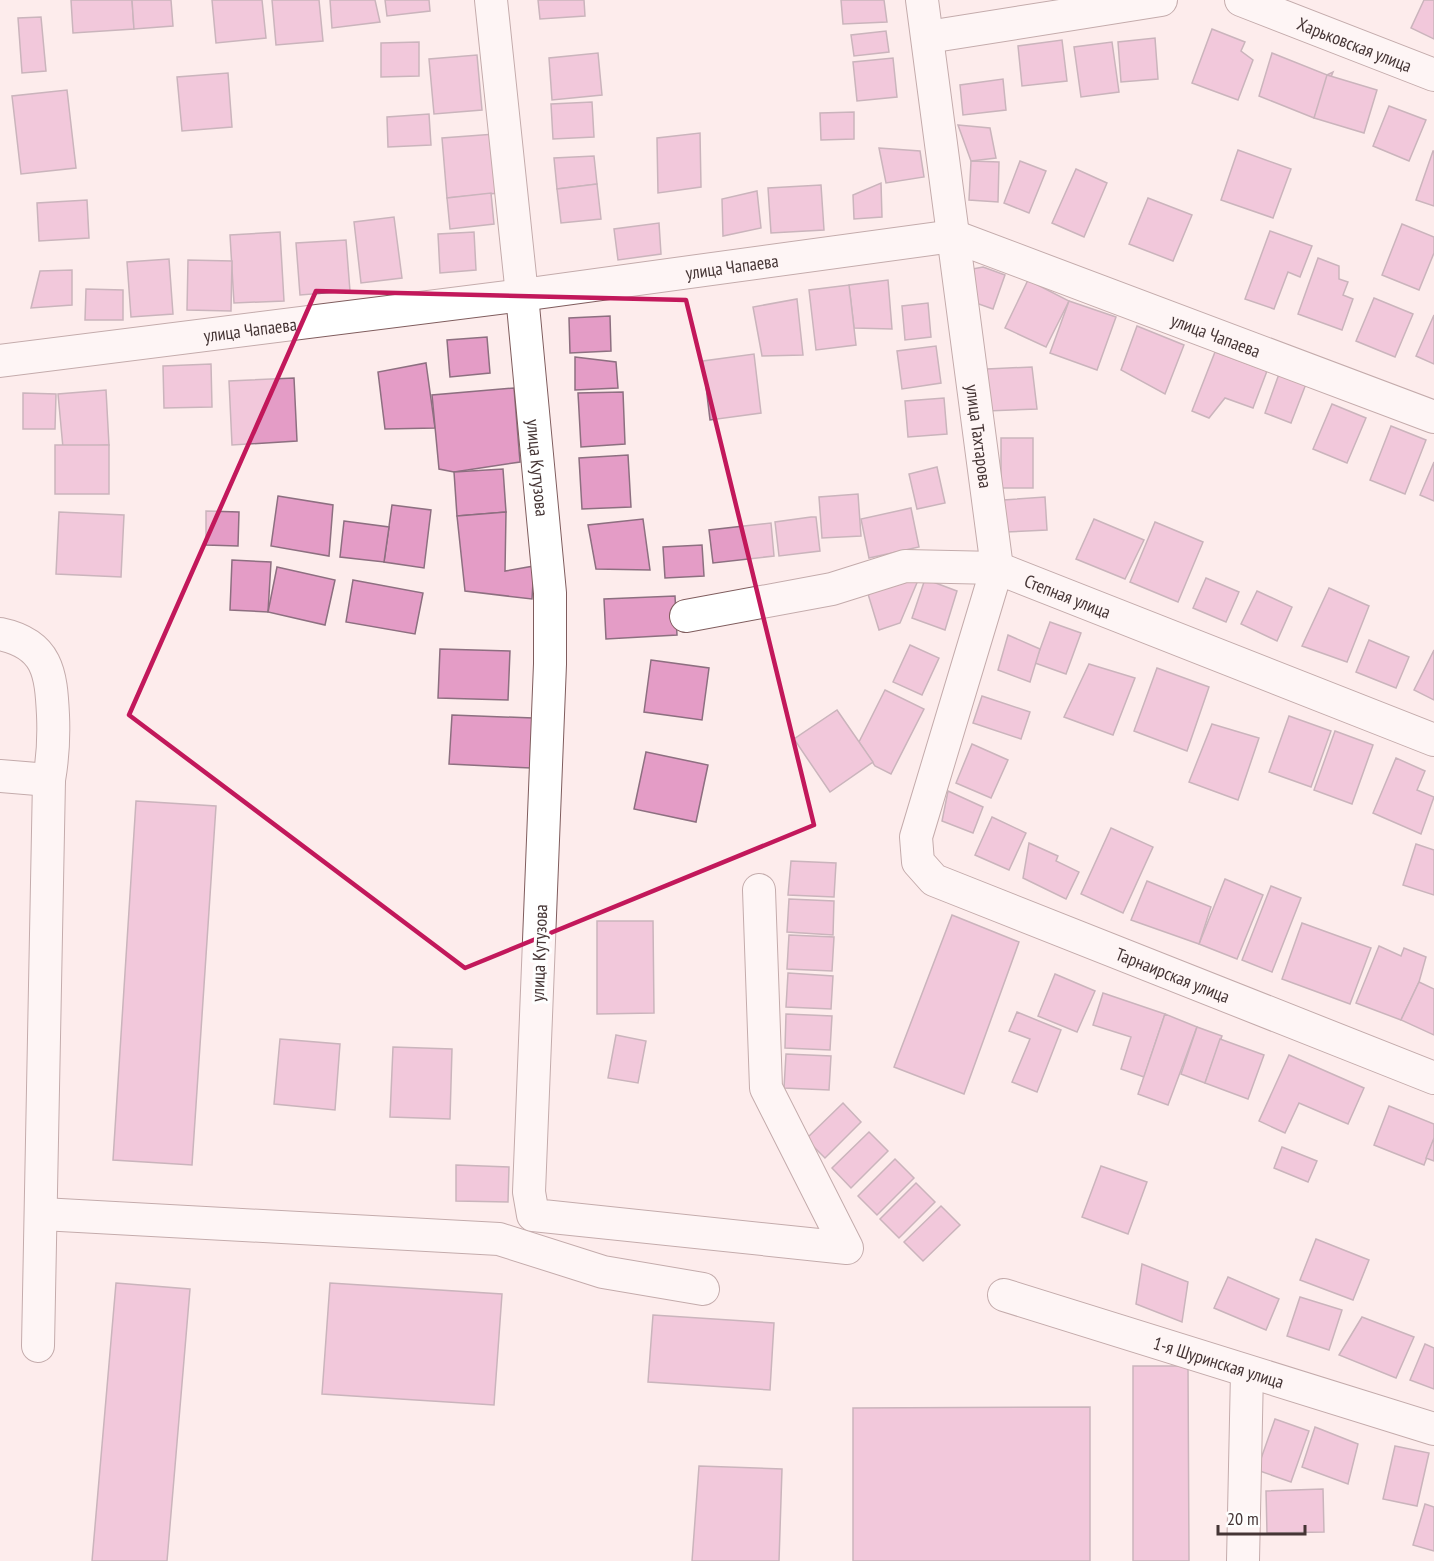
<svg xmlns="http://www.w3.org/2000/svg" width="1434" height="1561" font-family="'PT Sans Narrow',sans-serif">
  <style>
    .building { fill: #e49cc6; stroke: #8d6f80; stroke-width: 1.5 }
    .lines { fill: none; stroke-linecap: round; stroke-linejoin: round }
    .minor-casing { stroke: #7f5c5d; stroke-width: 34 }
    .minor { stroke: #fff; stroke-width: 32 }
    .marked { fill: none; stroke: #c2185b; stroke-width: 4.5; stroke-linejoin: round }
    .labels { text-anchor: middle; dominant-baseline: central; stroke-width: 6; stroke-linejoin: round; paint-order: stroke }
    .street-label { font-size: 18px; fill: #453535; stroke: #fefefe }
  </style>
  <rect width="100%" height="100%" fill="#fdecec"/>
  <g class="building">
    <polygon points="71,0 132,0 134,29 73,33"/>
    <polygon points="132,0 171,0 173,26 134,29"/>
    <polygon points="212,0 262,0 266,38 216,43"/>
    <polygon points="272,0 319,0 323,41 276,45"/>
    <polygon points="330,0 375,0 380,22 332,28"/>
    <polygon points="385,0 429,0 430,11 387,16"/>
    <polygon points="538,0 584,0 585,16 540,19"/>
    <polygon points="841,0 884,0 887,22 843,24"/>
    <polygon points="1424,0 1434,0 1434,39 1411,28"/>
    <polygon points="41,17 46,71 22,73 18,18"/>
    <polygon points="1212,29 1245,42 1241,51 1253,60 1238,100 1192,83"/>
    <polygon points="886,31 889,52 854,56 851,35"/>
    <polygon points="1155,38 1158,79 1121,82 1118,42"/>
    <polygon points="1062,40 1067,81 1022,86 1018,46"/>
    <polygon points="419,42 419,76 381,77 381,43"/>
    <polygon points="1112,42 1119,92 1081,97 1074,47"/>
    <polygon points="598,53 602,95 552,100 549,58"/>
    <polygon points="1272,53 1327,75 1333,72 1314,118 1259,96"/>
    <polygon points="477,55 482,110 434,114 429,59"/>
    <polygon points="893,58 897,97 857,101 853,62"/>
    <polygon points="228,73 232,127 182,131 177,77"/>
    <polygon points="1327,75 1377,90 1364,133 1314,118"/>
    <polygon points="1003,79 1006,110 963,115 960,85"/>
    <polygon points="67,90 76,168 21,174 12,96"/>
    <polygon points="592,102 594,137 553,139 551,104"/>
    <polygon points="1389,106 1426,120 1409,161 1373,146"/>
    <polygon points="854,112 854,139 821,140 820,113"/>
    <polygon points="429,114 431,145 388,147 387,117"/>
    <polygon points="958,125 990,128 996,158 971,161"/>
    <polygon points="700,133 701,187 658,193 657,138"/>
    <polygon points="495,134 499,193 447,198 442,138"/>
    <polygon points="879,148 920,151 924,177 886,183"/>
    <polygon points="1238,150 1291,169 1273,218 1221,200"/>
    <polygon points="1433,151 1434,151 1434,206 1416,200"/>
    <polygon points="594,156 597,184 557,189 554,158"/>
    <polygon points="971,161 999,162 998,202 969,200"/>
    <polygon points="1020,161 1046,171 1029,213 1004,203"/>
    <polygon points="1076,169 1107,183 1084,237 1052,223"/>
    <polygon points="881,183 882,217 854,219 853,195"/>
    <polygon points="597,184 601,219 561,223 557,189"/>
    <polygon points="821,185 824,230 771,233 768,188"/>
    <polygon points="757,191 761,228 723,236 722,199"/>
    <polygon points="491,193 494,224 450,229 447,198"/>
    <polygon points="1148,198 1192,215 1173,261 1129,244"/>
    <polygon points="87,200 89,238 39,241 37,203"/>
    <polygon points="394,217 402,278 361,283 354,222"/>
    <polygon points="659,223 661,254 618,260 614,229"/>
    <polygon points="1402,224 1434,237 1434,253 1419,290 1382,275"/>
    <polygon points="1270,231 1312,246 1300,277 1288,272 1274,309 1245,299"/>
    <polygon points="280,232 284,301 234,303 230,235"/>
    <polygon points="474,232 476,270 440,273 438,234"/>
    <polygon points="346,240 350,291 300,295 296,243"/>
    <polygon points="1318,258 1339,266 1339,279 1348,282 1343,295 1353,299 1342,330 1298,314"/>
    <polygon points="169,259 173,314 131,317 127,262"/>
    <polygon points="188,260 232,261 231,311 187,310"/>
    <polygon points="983,267 1005,275 993,309 973,302 967,270"/>
    <polygon points="72,270 72,305 31,308 40,271"/>
    <polygon points="888,280 892,329 854,328 849,285"/>
    <polygon points="1028,280 1069,301 1046,347 1005,328"/>
    <polygon points="849,285 856,345 816,350 809,290"/>
    <polygon points="86,289 123,290 123,320 85,320"/>
    <polygon points="1374,298 1413,314 1395,357 1356,341"/>
    <polygon points="797,299 803,355 762,356 753,307"/>
    <polygon points="1069,301 1116,317 1097,370 1050,353"/>
    <polygon points="928,303 931,337 905,340 902,306"/>
    <polygon points="1434,315 1434,364 1416,356"/>
    <polygon points="610,316 611,351 570,353 569,318"/>
    <polygon points="1137,326 1184,345 1165,394 1121,370"/>
    <polygon points="487,337 490,373 450,377 447,340"/>
    <polygon points="936,346 941,383 902,389 897,351"/>
    <polygon points="1215,352 1267,371 1253,408 1225,398 1209,418 1192,411"/>
    <polygon points="754,354 761,413 710,420 703,361"/>
    <polygon points="575,357 616,362 618,388 575,390"/>
    <polygon points="426,363 435,428 385,429 378,372"/>
    <polygon points="211,364 212,407 164,408 163,366"/>
    <polygon points="1032,367 1037,409 987,411 987,369"/>
    <polygon points="1279,374 1306,384 1291,423 1265,413"/>
    <polygon points="294,378 297,441 232,445 229,381"/>
    <polygon points="514,388 520,462 454,472 439,469 432,395"/>
    <polygon points="106,390 109,445 63,448 58,394"/>
    <polygon points="623,392 625,444 581,447 578,393"/>
    <polygon points="23,393 56,394 55,429 23,429"/>
    <polygon points="944,398 947,434 908,437 905,401"/>
    <polygon points="1332,404 1366,418 1347,463 1313,449"/>
    <polygon points="1391,426 1426,440 1405,494 1370,480"/>
    <rect x="1001" y="438" width="32" height="50"/>
    <rect x="55" y="445" width="54" height="49"/>
    <polygon points="628,455 631,507 582,509 579,458"/>
    <polygon points="1434,462 1434,501 1420,495"/>
    <polygon points="937,467 945,503 917,509 909,474"/>
    <polygon points="503,469 506,512 457,516 454,472"/>
    <polygon points="858,494 861,536 822,538 819,497"/>
    <polygon points="278,496 333,505 329,556 271,546"/>
    <polygon points="1045,497 1047,530 1006,532 1004,500"/>
    <polygon points="392,505 431,510 424,568 384,562"/>
    <polygon points="911,508 919,547 869,558 861,519"/>
    <polygon points="206,511 239,512 238,546 206,545"/>
    <polygon points="59,512 124,515 121,577 56,574"/>
    <polygon points="506,512 505,571 534,566 532,599 465,591 457,516"/>
    <polygon points="811,517 816,517 820,551 779,556 775,522"/>
    <polygon points="643,519 650,570 596,569 588,525"/>
    <polygon points="1094,519 1144,540 1125,579 1076,559"/>
    <polygon points="344,521 389,527 384,562 340,557"/>
    <polygon points="1155,522 1203,542 1178,602 1130,582"/>
    <polygon points="771,523 774,556 713,563 709,530"/>
    <polygon points="702,545 704,576 665,578 663,547"/>
    <polygon points="232,560 271,562 268,612 230,610"/>
    <polygon points="277,567 335,580 325,625 268,612"/>
    <polygon points="919,578 900,623 879,630 868,594"/>
    <polygon points="1206,578 1239,592 1226,622 1193,608"/>
    <polygon points="925,579 957,591 945,630 912,618"/>
    <polygon points="353,580 423,593 415,634 346,622"/>
    <polygon points="1329,588 1369,606 1347,662 1302,646"/>
    <polygon points="1257,591 1292,607 1277,641 1241,624"/>
    <polygon points="675,596 677,635 606,639 604,599"/>
    <polygon points="1050,622 1081,633 1066,674 1035,663"/>
    <polygon points="1008,635 1040,649 1030,682 998,670"/>
    <polygon points="1369,640 1409,657 1396,688 1356,672"/>
    <polygon points="910,645 939,658 922,695 893,682"/>
    <polygon points="440,649 510,651 508,700 438,698"/>
    <polygon points="1434,650 1434,700 1414,690"/>
    <polygon points="651,660 709,668 702,720 644,712"/>
    <polygon points="1089,664 1135,678 1113,735 1064,717"/>
    <polygon points="1157,668 1209,687 1187,751 1134,731"/>
    <polygon points="885,690 924,709 891,774 875,766 859,742"/>
    <polygon points="982,696 1030,712 1021,739 973,723"/>
    <polygon points="837,710 873,762 830,792 794,739"/>
    <polygon points="452,715 533,718 531,768 449,764"/>
    <polygon points="1289,716 1331,731 1311,787 1269,772"/>
    <polygon points="1212,724 1259,738 1238,800 1189,782"/>
    <polygon points="1335,731 1373,745 1352,804 1314,790"/>
    <polygon points="972,744 1008,760 991,798 956,783"/>
    <polygon points="646,752 708,765 696,822 634,809"/>
    <polygon points="1396,758 1425,771 1417,790 1434,797 1421,834 1373,813"/>
    <polygon points="948,791 983,807 973,833 942,821"/>
    <polygon points="136,801 216,806 192,1165 113,1160"/>
    <polygon points="992,817 1026,833 1009,870 975,855"/>
    <polygon points="1111,828 1153,847 1123,913 1081,894"/>
    <polygon points="1029,843 1058,856 1056,861 1079,872 1066,899 1023,878"/>
    <polygon points="1416,844 1434,850 1434,895 1403,885"/>
    <polygon points="791,861 836,863 834,897 788,895"/>
    <polygon points="1225,879 1263,895 1237,959 1199,944"/>
    <polygon points="1147,881 1211,907 1199,944 1131,920"/>
    <polygon points="1271,886 1301,898 1272,972 1242,960"/>
    <polygon points="789,899 834,901 833,935 787,932"/>
    <polygon points="952,915 1019,942 964,1094 894,1067"/>
    <polygon points="597,921 653,921 654,1013 597,1014"/>
    <polygon points="1302,923 1371,948 1350,1004 1282,979"/>
    <polygon points="789,935 834,937 832,971 787,969"/>
    <polygon points="1379,946 1401,956 1404,948 1426,957 1419,982 1401,1020 1356,1003"/>
    <polygon points="788,973 833,976 831,1009 786,1007"/>
    <polygon points="1055,974 1095,991 1077,1032 1038,1016"/>
    <polygon points="1419,982 1434,989 1434,1035 1401,1020"/>
    <polygon points="1103,993 1165,1014 1144,1077 1121,1069 1131,1037 1093,1025"/>
    <polygon points="1017,1012 1061,1030 1037,1092 1012,1082 1030,1039 1009,1031"/>
    <polygon points="786,1014 832,1016 830,1050 785,1048"/>
    <polygon points="1165,1014 1197,1027 1168,1105 1138,1094"/>
    <polygon points="1197,1027 1222,1036 1205,1083 1181,1074"/>
    <polygon points="616,1035 646,1041 638,1083 608,1078"/>
    <polygon points="280,1039 340,1044 335,1110 274,1104"/>
    <polygon points="1220,1039 1264,1055 1248,1099 1205,1083"/>
    <polygon points="393,1047 452,1049 450,1119 390,1117"/>
    <polygon points="786,1054 831,1056 829,1090 784,1088"/>
    <polygon points="1289,1055 1364,1088 1348,1124 1299,1103 1285,1133 1259,1121"/>
    <polygon points="843,1103 861,1122 825,1158 806,1139"/>
    <polygon points="1389,1106 1434,1124 1434,1139 1424,1165 1374,1145"/>
    <polygon points="869,1132 888,1151 851,1188 832,1168"/>
    <polygon points="1434,1138 1434,1161 1426,1158"/>
    <polygon points="1282,1147 1317,1161 1308,1182 1274,1168"/>
    <polygon points="895,1159 914,1178 877,1215 858,1196"/>
    <polygon points="456,1165 509,1167 508,1202 456,1201"/>
    <polygon points="1101,1166 1147,1182 1128,1234 1082,1217"/>
    <polygon points="916,1183 935,1202 899,1238 880,1219"/>
    <polygon points="941,1206 960,1225 923,1261 904,1242"/>
    <polygon points="1316,1239 1369,1260 1353,1300 1300,1280"/>
    <polygon points="1142,1264 1188,1282 1182,1322 1136,1304"/>
    <polygon points="1228,1277 1279,1299 1266,1330 1214,1308"/>
    <polygon points="116,1283 190,1289 167,1561 92,1561"/>
    <polygon points="330,1283 502,1294 494,1405 322,1394"/>
    <polygon points="1300,1297 1342,1310 1329,1350 1287,1336"/>
    <polygon points="653,1315 774,1323 770,1390 648,1382"/>
    <polygon points="1362,1317 1414,1337 1396,1378 1339,1355"/>
    <polygon points="1425,1344 1434,1348 1434,1389 1410,1380"/>
    <polygon points="1133,1366 1188,1366 1189,1561 1133,1561"/>
    <polygon points="1090,1407 1090,1561 853,1561 853,1408"/>
    <polygon points="1275,1419 1309,1431 1291,1482 1257,1470"/>
    <polygon points="1315,1427 1358,1444 1348,1484 1302,1467"/>
    <polygon points="1395,1446 1429,1453 1417,1506 1383,1499"/>
    <polygon points="699,1466 782,1469 779,1561 692,1561"/>
    <polygon points="1323,1489 1324,1532 1267,1533 1266,1491"/>
    <polygon points="1425,1504 1434,1507 1434,1551 1413,1545"/>
  </g>
  <g class="lines">
    <g class="minor-casing">
      <g id="minor">
        <path id="s1" d="M 491,0 L 522,295 L 550,593 L 550,664 L 529,1192 L 533,1215 L 847,1248 L 766,1088 L 759,890"/>
        <path id="s2" d="M 922,0 L 997,568 L 916,837 L 918,862 L 934,880 L 1434,1078"/>
        <path id="s3" d="M 1241,0 L 1434,75"/>
        <polyline points="928,37 1161,0"/>
        <path id="s4" d="M 0,361 L 522,295 L 953,236 L 1434,417"/>
        <path id="s5" d="M 686,616 L 832,589 L 905,566 L 997,568 L 1434,740"/>
        <path d="M 0,634 C 48,644 51,673 53,715 C 54,737 53,757 49,780 L 38,1346"/>
        <polyline points="0,776 49,780"/>
        <polyline points="42,1214 499,1239 603,1272 703,1289"/>
        <path id="s6" d="M 1004,1295 L 1434,1429"/>
        <polyline points="1243,1561 1247,1372"/>
      </g>
    </g>
    <use href="#minor" class="minor"/>
  </g>
  <path d="M0 0H1434V1561H0ZM 316,291 L 686,300 L 814,825 L 465,968 L 129,715 Z" fill="#fdecec" fill-opacity=".55" fill-rule="evenodd"/>
  <path class="marked" d="M 316,291 L 686,300 L 814,825 L 465,968 L 129,715 Z"/>
  <g class="labels">
    <g class="street-label">
      <text stroke="none"><textPath href="#s3" startOffset="122">Харьковская улица</textPath></text>
      <text stroke="none"><textPath href="#s4" startOffset="738">улица Чапаева</textPath></text>
      <text stroke="none"><textPath href="#s4" startOffset="252">улица Чапаева</textPath></text>
      <text stroke="none"><textPath href="#s4" startOffset="1242">улица Чапаева</textPath></text>
      <text stroke="none"><textPath href="#s2" startOffset="440">улица Тахтарова</textPath></text>
      <text stroke="none"><textPath href="#s1" startOffset="470">улица Кутузова</textPath></text>
      <text stroke="none"><textPath href="#s5" startOffset="393">Степная улица</textPath></text>
      <text transform="translate(539 953) rotate(-88)">улица Кутузова</text>
      <text stroke="none"><textPath href="#s2" startOffset="1160">Тарнаирская улица</textPath></text>
      <text stroke="none"><textPath href="#s6" startOffset="225">1-я Шуринская улица</textPath></text>
    </g>
  </g>
  <path d="M1218 1525v9h87v-9" fill="none" stroke="#453535" stroke-width="3"/>
  <text x="1227" y="1525" font-size="18" fill="#453535" stroke="#fefefe" stroke-width="4.5" paint-order="stroke">20 m</text>
</svg>
